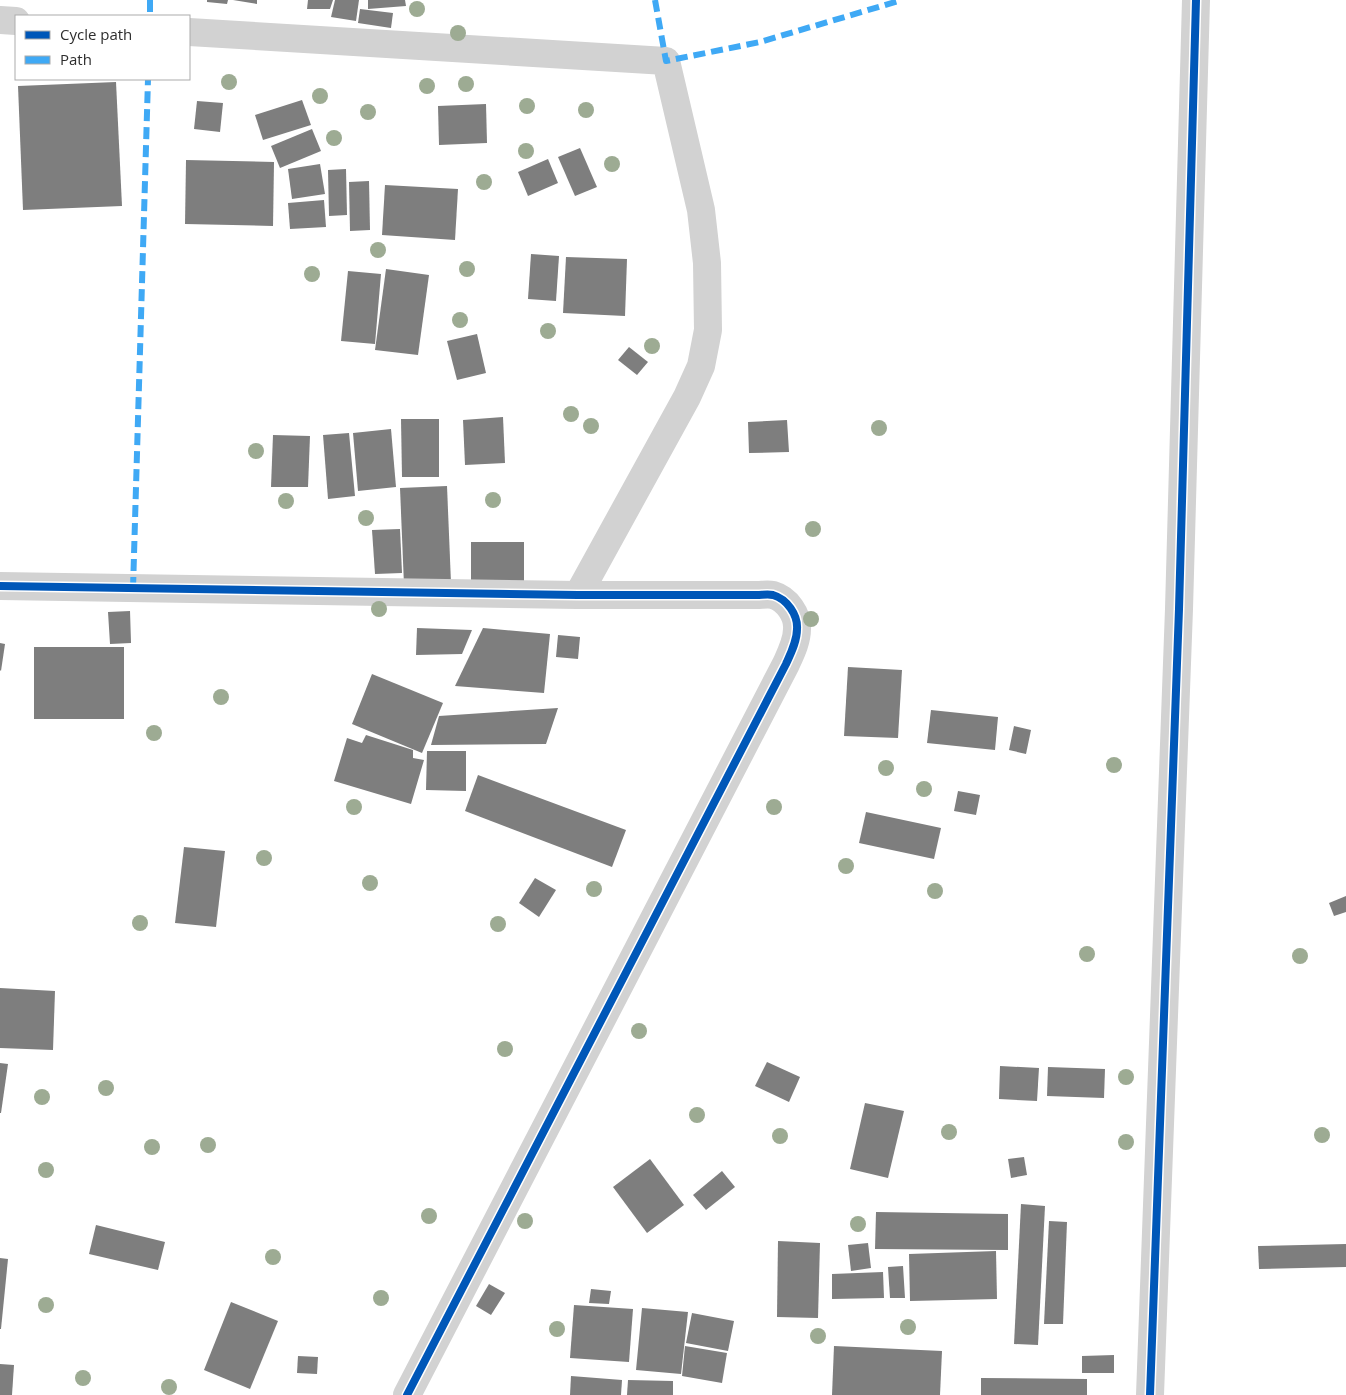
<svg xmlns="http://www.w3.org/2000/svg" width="1346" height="1395" font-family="'Open Sans',sans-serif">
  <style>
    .building { fill: #7e7e7e }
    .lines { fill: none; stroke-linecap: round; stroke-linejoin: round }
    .minor { stroke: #d2d2d2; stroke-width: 28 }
    .quiet { stroke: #3fa9f5; stroke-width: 6; stroke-dasharray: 12 6; stroke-linecap: butt }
    .cycleway-casing { stroke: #fff; stroke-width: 11 }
    .cycleway { stroke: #0057b8; stroke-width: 8 }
    .tree { fill: #9dab93 }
  </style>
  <rect width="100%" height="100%" fill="#fff"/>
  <g class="building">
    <polygon points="207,0 228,0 227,4 207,2"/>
    <polygon points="233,0 257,0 257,4"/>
    <polygon points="308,0 333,0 330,9 307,9"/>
    <polygon points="335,0 359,0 356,21 331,17"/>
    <polygon points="368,0 405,0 406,6 368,9"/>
    <polygon points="360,9 393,13 391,28 358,23"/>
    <polygon points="116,82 122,206 23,210 18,86"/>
    <polygon points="302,100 311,125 263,140 255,115"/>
    <polygon points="197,101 223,103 220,132 194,129"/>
    <polygon points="486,104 487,143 439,145 438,106"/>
    <polygon points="312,129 321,151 280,168 271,146"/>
    <polygon points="580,148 597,187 575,196 558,157"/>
    <polygon points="548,159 558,183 528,196 518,172"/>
    <polygon points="186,160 274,162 273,226 185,224"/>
    <polygon points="320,164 325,194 292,199 288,169"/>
    <polygon points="346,169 347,215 329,216 328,170"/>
    <polygon points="369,181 370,230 350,231 349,182"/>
    <polygon points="385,185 458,189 455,240 382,235"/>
    <polygon points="324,200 326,227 290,229 288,203"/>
    <polygon points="531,254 559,256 556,301 528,299"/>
    <polygon points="566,257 627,259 625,316 563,313"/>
    <polygon points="386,269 429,275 418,355 375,350"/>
    <polygon points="348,271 381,274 375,344 341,341"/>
    <polygon points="477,334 486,373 457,380 447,341"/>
    <polygon points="629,347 648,362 637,375 618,360"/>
    <polygon points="503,417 505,463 465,465 463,420"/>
    <polygon points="401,419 439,419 439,477 402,477"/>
    <polygon points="787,420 789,452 749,453 748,422"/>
    <polygon points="391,429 396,487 358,491 353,433"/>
    <polygon points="349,433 355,496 328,499 323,435"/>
    <polygon points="273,435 310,436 308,487 271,487"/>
    <polygon points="447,486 451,583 404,585 400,488"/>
    <polygon points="400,529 402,573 375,574 372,530"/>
    <rect x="471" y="542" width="53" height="43"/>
    <polygon points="130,611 131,643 110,644 108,612"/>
    <polygon points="417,628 472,630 462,654 416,655"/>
    <polygon points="483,628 550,634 544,693 455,686"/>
    <polygon points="558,635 580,637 578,659 556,657"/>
    <polygon points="0,643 5,644 1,671 0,670"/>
    <rect x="34" y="647" width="90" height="72"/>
    <polygon points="848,667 902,670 898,738 844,736"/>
    <polygon points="372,674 443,703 422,753 352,724"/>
    <polygon points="558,708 546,744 431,745 439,716"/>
    <polygon points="931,710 998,717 995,750 927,743"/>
    <polygon points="1014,726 1031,730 1026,754 1009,750"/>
    <polygon points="366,735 413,750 413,758 424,760 411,804 334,781 347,738 362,743"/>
    <polygon points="427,751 466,751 466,791 426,790"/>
    <polygon points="478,775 626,830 612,867 465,811"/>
    <polygon points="958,791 980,795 976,815 954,811"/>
    <polygon points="866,812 941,828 934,859 859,843"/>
    <polygon points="184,847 225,851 216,927 175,923"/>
    <polygon points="535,878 556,890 539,917 519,903"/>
    <polygon points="1346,896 1346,912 1334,916 1329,903"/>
    <polygon points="0,988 55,991 53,1050 0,1048"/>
    <polygon points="767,1062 800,1077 789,1102 755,1086"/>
    <polygon points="0,1063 8,1064 1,1113 0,1113"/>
    <polygon points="1000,1066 1039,1068 1037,1101 999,1099"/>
    <polygon points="1048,1067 1105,1069 1104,1098 1047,1096"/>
    <polygon points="865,1103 904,1111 888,1178 850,1169"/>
    <polygon points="1024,1157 1027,1175 1011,1178 1008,1159"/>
    <polygon points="650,1159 684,1205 647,1233 613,1187"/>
    <polygon points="722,1171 735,1187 706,1210 693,1195"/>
    <polygon points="1021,1204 1045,1206 1038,1345 1014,1344"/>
    <polygon points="876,1212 1008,1214 1008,1250 875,1249"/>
    <polygon points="1049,1221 1067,1222 1063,1324 1044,1324"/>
    <polygon points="96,1225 165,1242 158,1270 89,1254"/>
    <polygon points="778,1241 820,1243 818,1318 777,1317"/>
    <polygon points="868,1243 871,1268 851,1271 848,1245"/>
    <polygon points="1346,1244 1346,1267 1259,1269 1258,1246"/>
    <polygon points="996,1251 997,1299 910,1301 909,1254"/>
    <polygon points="0,1258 8,1259 1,1329 0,1329"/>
    <polygon points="903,1266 905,1298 890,1298 888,1267"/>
    <polygon points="883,1272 884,1298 832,1299 832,1274"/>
    <polygon points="489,1284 505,1293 491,1315 476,1306"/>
    <polygon points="591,1289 611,1291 609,1304 589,1303"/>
    <polygon points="231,1302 278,1321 250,1389 204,1370"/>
    <polygon points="574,1305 633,1309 629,1362 570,1358"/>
    <polygon points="642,1308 688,1312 681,1374 636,1370"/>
    <polygon points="692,1313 734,1321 728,1351 686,1343"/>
    <polygon points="685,1346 727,1353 722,1383 682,1376"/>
    <polygon points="834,1346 942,1351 940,1395 832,1395"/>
    <polygon points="1114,1355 1114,1373 1082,1373 1082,1356"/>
    <polygon points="298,1356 318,1357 317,1374 297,1373"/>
    <polygon points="0,1364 14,1365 12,1395 0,1395"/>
    <polygon points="571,1376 622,1380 621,1395 570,1395"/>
    <polygon points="981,1378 1087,1379 1087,1395 981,1395"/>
    <polygon points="628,1380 673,1381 673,1395 627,1395"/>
  </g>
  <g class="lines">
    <g class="minor">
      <polyline points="0,20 16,21"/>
      <polyline points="189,32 666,61 701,210 707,263 708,330 701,366 687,397 578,595"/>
      <path d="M 0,586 L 578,595 L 757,595 C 762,595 768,594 773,595 C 787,599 798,615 797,629 C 797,641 791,653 786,664 L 407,1395"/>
      <polyline points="1150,1395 1179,609 1196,0"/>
    </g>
    <g class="quiet">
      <polyline points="150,0 150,16"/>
      <polyline points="655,0 666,61 760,42 902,0"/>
      <polyline points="133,589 148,79"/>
    </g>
    <g class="cycleway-casing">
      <g id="cycleway">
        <path d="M 0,586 L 578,595 L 757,595 C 762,595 768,594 773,595 C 787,599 798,615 797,629 C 797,641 791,653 786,664 L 407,1395"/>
        <polyline points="1150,1395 1179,609 1196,0"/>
      </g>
    </g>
    <use href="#cycleway" class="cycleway"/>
  </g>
  <g class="tree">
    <circle cx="417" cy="9" r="8"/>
    <circle cx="458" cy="33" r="8"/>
    <circle cx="229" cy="82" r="8"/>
    <circle cx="466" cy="84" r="8"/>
    <circle cx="427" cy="86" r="8"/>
    <circle cx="320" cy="96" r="8"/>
    <circle cx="527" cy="106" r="8"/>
    <circle cx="586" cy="110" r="8"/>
    <circle cx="368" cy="112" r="8"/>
    <circle cx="334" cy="138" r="8"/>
    <circle cx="526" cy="151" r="8"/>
    <circle cx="612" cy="164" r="8"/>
    <circle cx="484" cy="182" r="8"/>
    <circle cx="378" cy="250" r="8"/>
    <circle cx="467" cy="269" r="8"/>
    <circle cx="312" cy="274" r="8"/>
    <circle cx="460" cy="320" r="8"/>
    <circle cx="548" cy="331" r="8"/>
    <circle cx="652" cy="346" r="8"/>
    <circle cx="571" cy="414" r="8"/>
    <circle cx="591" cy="426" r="8"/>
    <circle cx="879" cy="428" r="8"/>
    <circle cx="256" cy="451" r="8"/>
    <circle cx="493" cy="500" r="8"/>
    <circle cx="286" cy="501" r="8"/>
    <circle cx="366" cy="518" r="8"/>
    <circle cx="813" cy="529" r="8"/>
    <circle cx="379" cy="609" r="8"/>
    <circle cx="811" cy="619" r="8"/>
    <circle cx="221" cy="697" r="8"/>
    <circle cx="154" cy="733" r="8"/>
    <circle cx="1114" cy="765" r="8"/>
    <circle cx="886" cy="768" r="8"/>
    <circle cx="924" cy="789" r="8"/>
    <circle cx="354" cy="807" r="8"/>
    <circle cx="774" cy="807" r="8"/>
    <circle cx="264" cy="858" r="8"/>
    <circle cx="846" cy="866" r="8"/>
    <circle cx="370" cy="883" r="8"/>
    <circle cx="594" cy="889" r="8"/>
    <circle cx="935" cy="891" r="8"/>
    <circle cx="140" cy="923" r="8"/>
    <circle cx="498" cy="924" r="8"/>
    <circle cx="1087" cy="954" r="8"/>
    <circle cx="1300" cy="956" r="8"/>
    <circle cx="639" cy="1031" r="8"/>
    <circle cx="505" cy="1049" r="8"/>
    <circle cx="1126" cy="1077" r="8"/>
    <circle cx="106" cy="1088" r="8"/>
    <circle cx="42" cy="1097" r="8"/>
    <circle cx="697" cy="1115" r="8"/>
    <circle cx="949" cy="1132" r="8"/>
    <circle cx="1322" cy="1135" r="8"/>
    <circle cx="780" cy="1136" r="8"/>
    <circle cx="1126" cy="1142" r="8"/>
    <circle cx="208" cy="1145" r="8"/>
    <circle cx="152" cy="1147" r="8"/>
    <circle cx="46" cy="1170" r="8"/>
    <circle cx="429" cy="1216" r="8"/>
    <circle cx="525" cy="1221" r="8"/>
    <circle cx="858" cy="1224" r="8"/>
    <circle cx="273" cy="1257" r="8"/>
    <circle cx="381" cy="1298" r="8"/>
    <circle cx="46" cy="1305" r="8"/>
    <circle cx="908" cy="1327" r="8"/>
    <circle cx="557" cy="1329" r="8"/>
    <circle cx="818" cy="1336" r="8"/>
    <circle cx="83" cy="1378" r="8"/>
    <circle cx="169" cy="1387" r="8"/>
  </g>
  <rect x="15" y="15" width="175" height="65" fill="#ffffff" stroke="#ababab"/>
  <rect x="25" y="31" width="25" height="8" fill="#0057b8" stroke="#ababab"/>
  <text x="60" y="40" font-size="15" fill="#2d2d2d">Cycle path</text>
  <rect x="25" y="56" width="25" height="8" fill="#3fa9f5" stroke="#ababab"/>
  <text x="60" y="65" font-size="15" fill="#2d2d2d">Path</text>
</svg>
